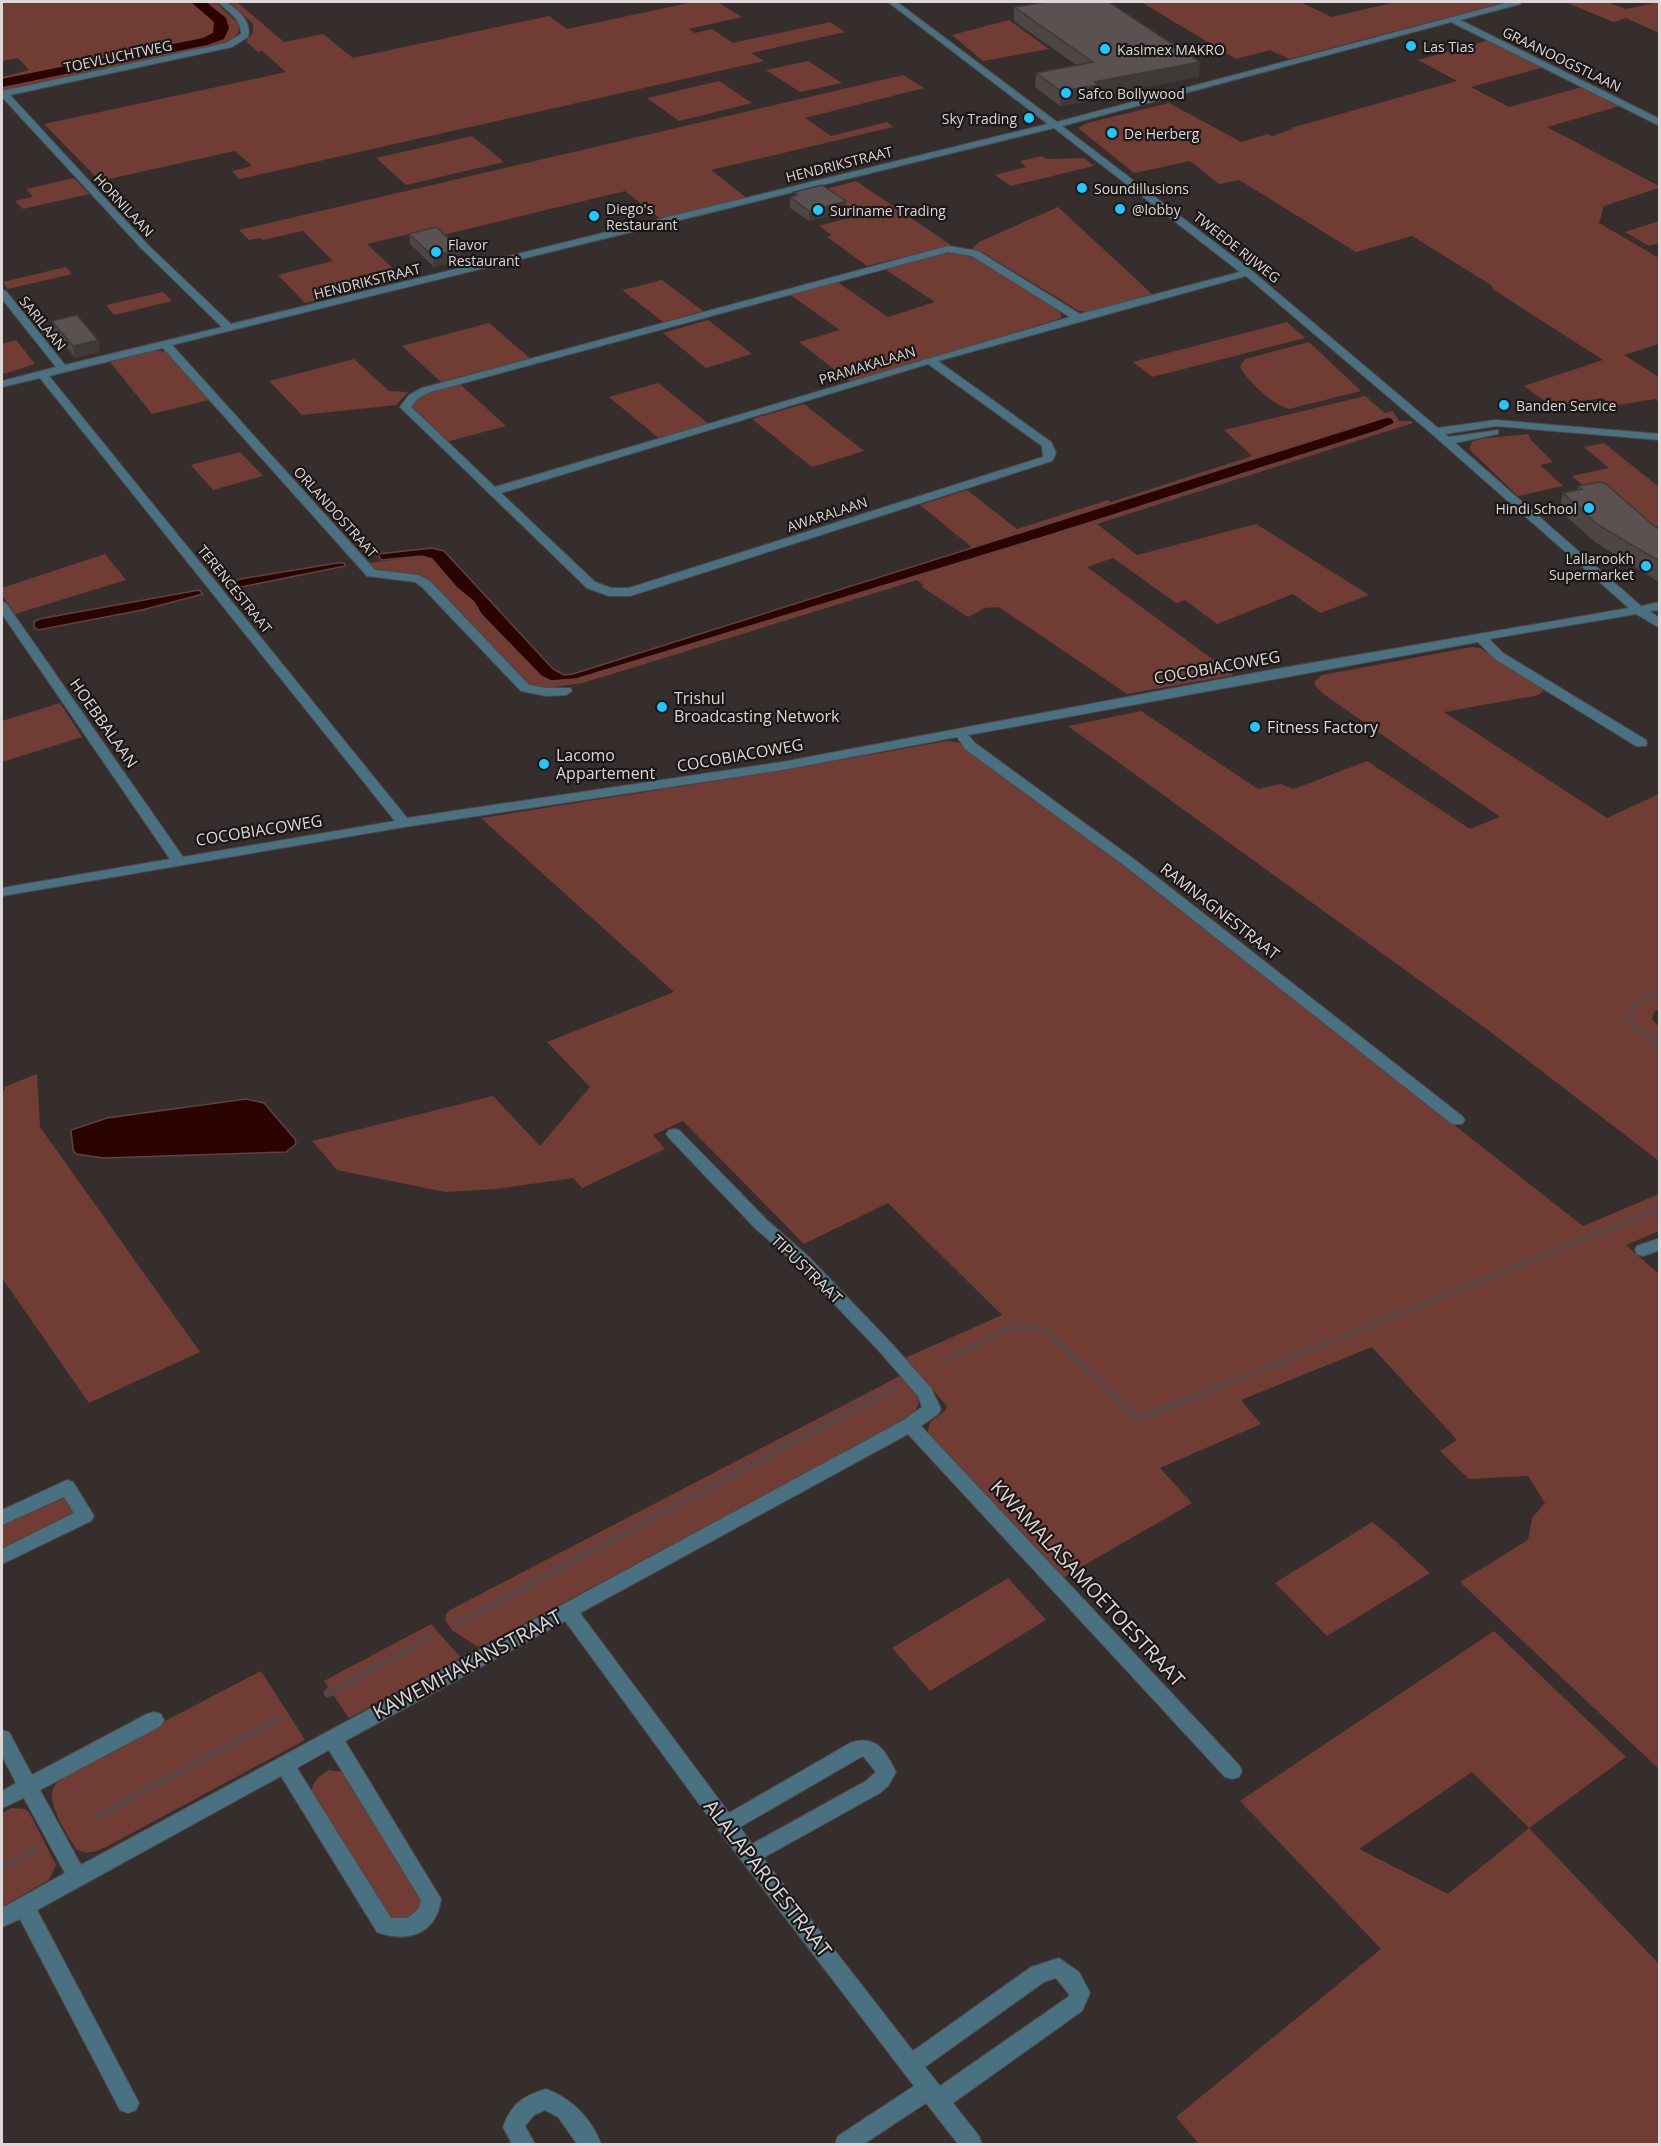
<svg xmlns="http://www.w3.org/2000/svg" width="1661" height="2146" font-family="'Open Sans',sans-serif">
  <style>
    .green { fill: #713c33; fill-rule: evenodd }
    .water { fill: #2b0301; stroke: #604341; stroke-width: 1.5 }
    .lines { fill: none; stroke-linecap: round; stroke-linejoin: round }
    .stream-far1 { stroke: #604341; stroke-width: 7 }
    .stream { stroke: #604341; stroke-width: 9 }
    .canal { fill: #2b0301; fill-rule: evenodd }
    .minor-casing { stroke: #514948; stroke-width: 2 }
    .minor { fill: #4a7181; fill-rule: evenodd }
    .wall { fill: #4d4645 }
    .shaded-wall { fill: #3f3938 }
    .building { fill: #5a5150; stroke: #3f3938; stroke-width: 1.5 }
    .poi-dot { fill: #1ec9fd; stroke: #1b1717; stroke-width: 2 }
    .labels { text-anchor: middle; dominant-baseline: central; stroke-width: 4.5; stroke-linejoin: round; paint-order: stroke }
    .far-poi-label { font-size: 14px; fill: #ddd8d7; stroke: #1b1717; text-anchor: start }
    .far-street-label { font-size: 14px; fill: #ddd8d7; stroke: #1b1717 }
    .street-label { font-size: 16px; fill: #ddd8d7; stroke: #1b1717 }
    .poi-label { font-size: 16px; fill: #ddd8d7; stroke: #1b1717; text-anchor: start }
    .near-street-label { font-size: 20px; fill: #ddd8d7; stroke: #1b1717 }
  </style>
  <rect width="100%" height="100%" fill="#362e2d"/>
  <g class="green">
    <path d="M 2,2 L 215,2 L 240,25 C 239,39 228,42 217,46 L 2,92 L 2,77 L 29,70 L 18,58 L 2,61 Z"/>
    <polygon points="229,2 237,2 284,42 323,34 353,58 549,16 567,29 693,2 717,2 742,17 689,29 695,33 712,29 733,43 830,22 845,32 751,53 764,61 239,179 232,171 252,166 235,151 100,181 44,124 286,72 262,51 258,52 246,41 253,33 253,24"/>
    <polygon points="1141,2 1300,2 1332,17 1396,2 1506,2 1289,59 1270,50 1236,59"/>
    <polygon points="1565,2 1607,2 1626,9 1659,2 1659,33 1626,18 1613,22"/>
    <polygon points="1009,20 1049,49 983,61 952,35"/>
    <polygon points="1489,40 1544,67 1471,87 1509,107 1582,87 1620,106 1547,127 1659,186 1659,188 1604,206 1599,223 1659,258 1659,344 1624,355 1659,377 1659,402 1655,399 1612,406 1603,398 1550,405 1524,386 1603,360 1494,290 1491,285 1412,236 1356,252 1239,180 1219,184 1190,161 1134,173 1078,128 1087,123 1169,103 1241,142 1268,134 1272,136 1293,129 1291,128 1457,81 1418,60"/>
    <polygon points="808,61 842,83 800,92 766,70"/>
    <polygon points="903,75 924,88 805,118 831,136 887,122 893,127 711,170 748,199 662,220 625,191 439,236 430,229 367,244 403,278 305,303 278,275 333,261 303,231 263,240 260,238 249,240 239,230"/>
    <polygon points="719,81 752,103 679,121 647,98"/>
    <polygon points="472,136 504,162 406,185 376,158"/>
    <polygon points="1042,156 1046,159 1084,158 1094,166 1011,186 995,175 1026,167 1020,161"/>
    <polygon points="74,178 89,194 23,209 15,201 33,197 26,189"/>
    <polygon points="856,181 951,245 867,266 827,237 832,235 819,226 856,216 818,191"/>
    <polygon points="1058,207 1152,294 1093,312 1079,311 984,253 972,249 979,242"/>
    <polygon points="1659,221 1659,243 1649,246 1625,232"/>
    <polygon points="947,251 974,255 1055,307 1060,311 1061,318 852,383 799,342 840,330 789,294 836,281 888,317 935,302 883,268"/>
    <polygon points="66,267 72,274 8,289 3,282"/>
    <polygon points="662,280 703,311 663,322 622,290"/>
    <polygon points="163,292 172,301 114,315 106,305"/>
    <polygon points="708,320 752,354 706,368 663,333"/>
    <polygon points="1287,322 1305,338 1152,377 1133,362"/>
    <polygon points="489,323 530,358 441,382 402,346"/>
    <polygon points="16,340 35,364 4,374 2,371 2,344"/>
    <path d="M 1309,342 L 1361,391 L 1289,409 C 1274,406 1245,379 1240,366 L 1245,359 Z"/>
    <polygon points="155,350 166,352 209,400 152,414 110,362"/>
    <polygon points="354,359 389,391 408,392 396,405 302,415 269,381"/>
    <polygon points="658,383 709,424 660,439 609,397"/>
    <path d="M 460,384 L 506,426 L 446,442 L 410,409 C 417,391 442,388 460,384 Z"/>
    <polygon points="1365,396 1385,413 1393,411 1399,421 1411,421 1413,423 1097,524 1137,555 1256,524 1369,595 1320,613 1293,594 1217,624 1185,600 1176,603 1113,558 1087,567 1234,675 1127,694 999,607 985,608 968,617 922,587 923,585 917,580 583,683 547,688 528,686 418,577 400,572 376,571 368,563 422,556 432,559 456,587 474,602 481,614 541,676 551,681 576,679 1210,484 1387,417 973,548 920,505 967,490 1017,529 1108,500 1111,502 1252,456 1224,430"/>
    <polygon points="804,404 864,451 812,467 752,419"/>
    <polygon points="1528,434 1532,441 1553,462 1540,465 1563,486 1518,496 1469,449 1472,442 1479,439"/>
    <polygon points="1604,443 1659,487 1659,526 1636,530 1572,476 1609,468 1584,447"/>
    <polygon points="240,452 263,476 213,490 191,465"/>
    <polygon points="105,554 126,580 15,614 2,595 2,588"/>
    <polygon points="1472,647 1480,648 1541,686 1544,690 1539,695 1444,712 1607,818 1659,794 1660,1009 1654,1012 1652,1019 1659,1027 1659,1161 1488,1030 1068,726 1141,711 1258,789 1280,784 1294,789 1367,761 1470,829 1500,817 1325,695 1316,687 1314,682 1322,675"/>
    <polygon points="60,703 82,737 2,762 2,721"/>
    <polygon points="947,741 961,743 966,749 1112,857 1583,1226 1659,1194 1659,1231 1626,1245 1659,1274 1659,1769 1460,1582 1528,1540 1532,1518 1545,1503 1528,1476 1469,1479 1440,1451 1457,1440 1372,1347 1241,1400 1261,1424 1160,1468 1192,1503 1064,1577 927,1435 930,1422 945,1411 947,1406 905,1358 1002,1315 888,1203 804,1244 683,1121 653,1135 665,1149 582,1188 573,1178 495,1189 445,1192 337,1170 312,1141 493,1096 540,1146 590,1087 547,1042 674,992 481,818 779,771"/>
    <polygon points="37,1074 40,1127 200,1352 89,1403 2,1278 2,1092 5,1090 4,1087"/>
    <path d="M 900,1376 C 913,1391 929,1401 909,1418 L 486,1644 L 478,1647 L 452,1630 L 445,1620 L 446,1614 L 450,1610 Z"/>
    <polygon points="65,1498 76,1513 74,1519 2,1553 2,1525"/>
    <polygon points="1372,1522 1393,1539 1430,1573 1327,1636 1275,1583"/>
    <polygon points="1008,1578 1046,1620 930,1691 892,1648"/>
    <polygon points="431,1624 461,1658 349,1718 324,1681"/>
    <path d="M 1494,1631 L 1626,1757 L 1529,1828 L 1659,1964 L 1659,2144 L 1199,2144 L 1176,2117 L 1381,1949 L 1240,1801 ZM 1472,1772 L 1529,1828 L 1448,1894 L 1359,1849 Z"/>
    <path d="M 261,1671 L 305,1740 L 106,1847 C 95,1852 87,1855 76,1849 C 68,1835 45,1803 54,1787 C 58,1780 65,1775 71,1770 Z"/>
    <path d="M 328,1770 L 343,1772 L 423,1904 L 423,1912 L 397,1927 L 311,1795 C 312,1782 317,1778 328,1770 Z"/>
    <polygon points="11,1808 25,1809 29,1812 56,1865 49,1880 2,1907 2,1813"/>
  </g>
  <g class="water">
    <polygon points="1387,417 1392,418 1395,423 1380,430 1050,535 576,679 551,681 541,676 481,614 474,602 456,587 432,559 422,556 381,560 378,554 432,548 444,551 553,669 564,675 573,674"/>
    <polygon points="337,563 344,563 345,566 241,587 230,584 233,581 246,578"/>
    <polygon points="199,590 203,594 142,610 38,630 34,627 34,622 39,619"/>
    <polygon points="246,1099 264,1103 295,1139 296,1144 286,1152 104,1158 76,1154 73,1150 71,1130 107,1118"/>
  </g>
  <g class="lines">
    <g class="stream-far1">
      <polyline points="1660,990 1640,1000 1626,1020 1660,1045"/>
      <polyline points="942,1362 1012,1327 1044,1329 1118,1400"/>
      <polyline points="872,1400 899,1385"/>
      <polyline points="1186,1400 1660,1208"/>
    </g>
    <g class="stream">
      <polyline points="1116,1398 1138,1419 1190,1398"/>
      <polyline points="458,1623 875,1398"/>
      <polyline points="328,1693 429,1638"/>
      <polyline points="97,1816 278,1719"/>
      <polyline points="2,1867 36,1849"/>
    </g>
    <polygon class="canal" points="191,2 206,2 226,18 229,28 224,39 207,45 2,87 2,79 203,38 213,33 214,22"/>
    <g class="minor-casing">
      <g id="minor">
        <path d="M 218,2 L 226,2 C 238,10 252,21 248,37 L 232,47 L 10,95 L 148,245 L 231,324 L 1048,124 L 888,2 L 897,2 L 1057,122 L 1509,2 L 1521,2 L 1520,4 L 1460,20 L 1660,119 L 1660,126 L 1451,22 L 1062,126 L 1252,271 L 1438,428 L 1496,420 L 1660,434 L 1660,440 L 1496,426 L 1445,434 L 1449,437 L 1498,430 L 1498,434 L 1455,443 L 1641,606 L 1660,602 L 1660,610 L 1649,611 L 1660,618 L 1660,628 L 1636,614 L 1489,639 L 1503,653 L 1646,740 L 1647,743 L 1646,746 L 1636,746 L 1495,659 L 1478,642 L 968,735 L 975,743 L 1135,860 L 1462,1116 L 1465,1120 L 1462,1124 L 1452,1124 L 1125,866 L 965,749 L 957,737 L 782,770 L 404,827 L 2,896 L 2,888 L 170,859 L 2,614 L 2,602 L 6,603 L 183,857 L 395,821 L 40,378 L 2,387 L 2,381 L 56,367 L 2,299 L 2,290 L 6,291 L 65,365 L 222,327 L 142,249 L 2,97 L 2,91 L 226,43 L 241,34 C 241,18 228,12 218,2 ZM 1054,128 L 1240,272 L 1080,314 L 978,251 L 948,246 L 422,388 L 409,395 L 400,407 L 587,588 L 609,596 L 630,596 L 1052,461 L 1056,453 L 1051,442 L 938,361 L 1246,276 L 1432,434 L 1629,608 L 1265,671 L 782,762 L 407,818 L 49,376 L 163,348 L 367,576 L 415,582 L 422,587 L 521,691 L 546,696 L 566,695 L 572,691 L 570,688 L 546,688 L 529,685 L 430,581 L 418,575 L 375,570 L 172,345 ZM 948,252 L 972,256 L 1070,317 L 495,487 L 411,407 L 417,399 L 430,392 ZM 928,364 L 1042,446 L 1043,457 L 629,588 L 611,588 L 595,582 L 501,493 Z"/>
        <path d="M 674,1129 L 679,1130 L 768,1221 L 809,1257 L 892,1344 L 931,1388 L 941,1409 L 938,1414 L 921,1426 L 1239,1765 L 1242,1771 L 1239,1777 L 1232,1779 L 1225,1777 L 908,1434 L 580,1613 L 729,1813 L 850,1743 C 876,1734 885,1750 896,1772 L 888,1786 L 880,1793 L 763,1858 L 913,2051 L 1031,1967 L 1059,1958 L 1079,1972 L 1090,1993 L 1082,2011 L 953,2103 L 979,2136 L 982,2144 L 958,2144 L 926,2103 L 864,2144 L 835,2144 L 838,2136 L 914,2086 L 719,1831 L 565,1621 L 345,1741 L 441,1899 C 436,1935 407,1943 377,1932 L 281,1776 L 37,1910 L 139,2103 L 136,2110 L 128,2113 L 120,2110 L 20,1919 L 2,1927 L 2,1908 L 65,1873 L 24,1798 L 2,1808 L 2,1791 L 16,1783 L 2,1756 L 2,1730 L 9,1732 L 32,1775 L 147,1714 L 154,1712 L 161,1714 L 164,1720 L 161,1726 L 40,1790 L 81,1865 L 904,1420 L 922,1407 L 918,1396 L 880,1352 L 797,1265 L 756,1229 L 669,1138 L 666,1134 L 669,1130 ZM 329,1750 L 421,1900 L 419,1908 L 408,1918 L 391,1918 L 297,1768 ZM 863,1756 L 876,1772 L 866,1781 L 752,1844 L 740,1827 ZM 1056,1978 L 1069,1994 L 1068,1997 L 940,2086 L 925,2067 L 1044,1982 Z"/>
        <polygon points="1660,1238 1660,1250 1643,1256 1637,1254 1635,1250 1637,1246"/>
        <polygon points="67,1480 73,1482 91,1511 94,1516 91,1521 2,1564 2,1549 74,1513 64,1497 2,1525 2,1510"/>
        <path d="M 546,2089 C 571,2098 592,2119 601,2144 L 577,2144 L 558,2117 L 545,2110 L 534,2115 L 525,2126 L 535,2144 L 512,2144 L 503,2127 C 511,2104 523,2096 546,2089 Z"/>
      </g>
    </g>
    <use href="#minor" class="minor"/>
  </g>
  <g class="wall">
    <polygon points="1014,7 1199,77 1097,96 1097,99 1060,106 1035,87 1036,73 1076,65 1014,21"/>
    <polygon points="794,192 846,201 846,212 809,221 790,208 790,197 795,196"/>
    <polygon points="409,234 461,260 434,267 410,244"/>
    <polygon points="52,321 98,340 100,352 75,358 54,332"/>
    <polygon points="1578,486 1659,529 1659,582 1595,542 1559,510 1563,493 1577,490"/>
  </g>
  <g class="shaded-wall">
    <polygon points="1200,62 1199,77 1097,96 1097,99 1060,106 1061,91 1094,82"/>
    <polygon points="846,201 846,212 809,221 809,211"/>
    <polygon points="460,249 461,260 434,267 433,256"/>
    <polygon points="98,340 100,352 75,358 73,346"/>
  </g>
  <g class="building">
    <polygon points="1045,2 1109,2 1200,62 1094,82 1098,85 1061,91 1036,73 1093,62 1014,7"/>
    <polygon points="822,185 846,201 809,211 790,197 798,195 794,192"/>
    <polygon points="436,227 460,249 433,256 409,234"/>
    <polygon points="77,315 98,340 73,346 52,321"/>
    <polygon points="1600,482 1606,484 1654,526 1659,529 1659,561 1598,525 1563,493 1582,489 1578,486"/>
  </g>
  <g class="poi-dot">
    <circle cx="1411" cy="46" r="6"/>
    <circle cx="1105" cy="49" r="6"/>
    <circle cx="1066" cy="93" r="6"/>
    <circle cx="1029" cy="118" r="6"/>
    <circle cx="1112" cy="133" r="6"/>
    <circle cx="1082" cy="188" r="6"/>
    <circle cx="1120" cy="209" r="6"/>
    <circle cx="818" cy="210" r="6"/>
    <circle cx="594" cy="216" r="6"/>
    <circle cx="436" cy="252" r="6"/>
    <circle cx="1504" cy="405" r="6"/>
    <circle cx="1589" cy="508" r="6"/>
    <circle cx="1646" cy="566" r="6"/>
    <circle cx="662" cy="707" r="6"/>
    <circle cx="1255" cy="727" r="6"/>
    <circle cx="544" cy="764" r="6"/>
  </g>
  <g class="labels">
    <g class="far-poi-label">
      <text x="1423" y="46">Las Tias</text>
      <text x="1117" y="49">Kasimex MAKRO</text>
      <text x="1078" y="93">Safco Bollywood</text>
      <text x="1017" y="118" text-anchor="end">Sky Trading</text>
      <text x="1124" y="133">De Herberg</text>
      <text x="1094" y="188">Soundillusions</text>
      <text x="606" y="208">Diego's<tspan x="606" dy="16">Restaurant</tspan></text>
      <text x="1132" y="209">@lobby</text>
      <text x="830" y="210">Suriname Trading</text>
      <text x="448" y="244">Flavor<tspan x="448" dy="16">Restaurant</tspan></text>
      <text x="1516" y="405">Banden Service</text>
      <text x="1577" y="508" text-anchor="end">Hindi School</text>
      <text x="1634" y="558" text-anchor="end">Lallarookh<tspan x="1634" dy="16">Supermarket</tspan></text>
    </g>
    <g class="far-street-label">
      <text transform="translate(118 56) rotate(-12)">TOEVLUCHTWEG</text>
      <text transform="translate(1562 59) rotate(26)">GRAANOOGSTLAAN</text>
      <text transform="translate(839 164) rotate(-14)">HENDRIKSTRAAT</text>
      <text transform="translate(124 205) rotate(47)">HORNILAAN</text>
      <text transform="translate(1237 247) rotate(38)">TWEEDE RIJWEG</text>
      <text transform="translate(367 281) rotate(-14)">HENDRIKSTRAAT</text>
      <text transform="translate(43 323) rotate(51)">SARILAAN</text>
      <text transform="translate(867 365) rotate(-17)">PRAMAKALAAN</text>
      <text transform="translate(336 512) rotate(48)">ORLANDOSTRAAT</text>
      <text transform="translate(827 514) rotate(-18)">AWARALAAN</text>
      <text transform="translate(235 589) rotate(51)">TERENCESTRAAT</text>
    </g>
    <g class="street-label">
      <text transform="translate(1217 667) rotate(-10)">COCOBIACOWEG</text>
      <text transform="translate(104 723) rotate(55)">HOEBBALAAN</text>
      <text transform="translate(740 755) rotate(-10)">COCOBIACOWEG</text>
      <text transform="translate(259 830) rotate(-9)">COCOBIACOWEG</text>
      <text transform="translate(1220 911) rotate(38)">RAMNAGNESTRAAT</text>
      <text transform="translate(807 1269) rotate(44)">TIPUSTRAAT</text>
    </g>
    <g class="poi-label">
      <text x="674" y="698">Trishul<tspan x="674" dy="18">Broadcasting Network</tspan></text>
      <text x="1267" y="727">Fitness Factory</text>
      <text x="556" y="755">Lacomo<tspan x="556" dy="18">Appartement</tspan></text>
    </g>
    <g class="near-street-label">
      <text transform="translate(1088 1583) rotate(47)">KWAMALASAMOETOESTRAAT</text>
      <text transform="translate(467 1664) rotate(-28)">KAWEMHAKANSTRAAT</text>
      <text transform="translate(768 1878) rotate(52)">ALALAPAROESTRAAT</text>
    </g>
  </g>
  <rect width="1661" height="2146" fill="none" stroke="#ddd8d7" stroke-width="6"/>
</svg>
